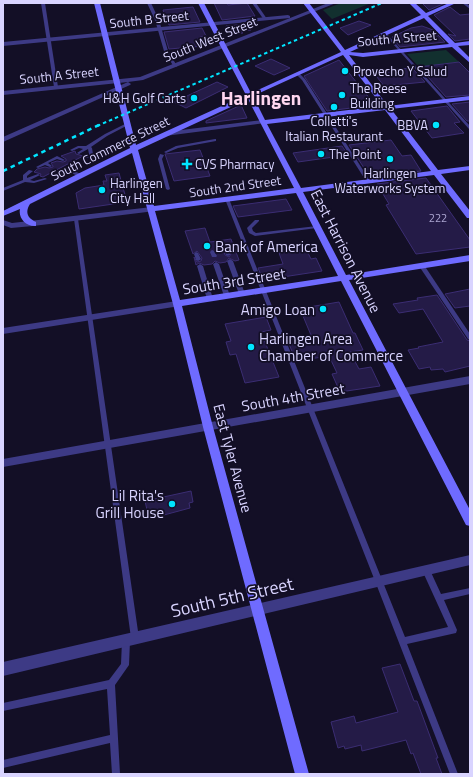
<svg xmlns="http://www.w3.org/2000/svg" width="473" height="777" font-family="'Titillium Web',sans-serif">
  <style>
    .green { fill: #12302f }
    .building { fill: #241b47; stroke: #3b2d73; fill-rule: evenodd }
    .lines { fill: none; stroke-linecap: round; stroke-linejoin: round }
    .lane { fill: #3d3a85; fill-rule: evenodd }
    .street { fill: #3d3a85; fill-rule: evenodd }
    .secondary { fill: #6f6bff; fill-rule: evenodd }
    .rail-far1 { stroke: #00e5ff; stroke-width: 2; stroke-dasharray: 3.5 3; stroke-linecap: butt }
    .rail { stroke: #00e5ff; stroke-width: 2.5; stroke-dasharray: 4.5 4; stroke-linecap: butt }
    .poi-dot { fill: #00e5ff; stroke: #130f26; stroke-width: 1.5 }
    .labels { text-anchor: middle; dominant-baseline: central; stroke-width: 3.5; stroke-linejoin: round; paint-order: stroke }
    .far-number-label { font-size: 11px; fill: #aca6d1 }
    .far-street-label { font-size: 13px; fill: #d9d4ff; stroke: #130f26 }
    .far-poi-label { font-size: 13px; fill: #d9d4ff; stroke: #130f26; text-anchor: start }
    .poi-label { font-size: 15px; fill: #d9d4ff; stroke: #130f26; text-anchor: start }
    .street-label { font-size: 15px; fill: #d9d4ff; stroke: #130f26 }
    .near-street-label { font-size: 18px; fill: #d9d4ff; stroke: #130f26 }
    .far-town-label { font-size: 19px; font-weight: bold; fill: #ffd6f0; stroke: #130f26 }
  </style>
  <rect width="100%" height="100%" fill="#130f26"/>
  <g class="green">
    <polygon points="341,3 371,3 332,19 323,10"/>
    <polygon points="446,50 459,62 419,67 407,54"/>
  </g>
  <g class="building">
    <polygon points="214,3 227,3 228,5 247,3 255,16 222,20"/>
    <polygon points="422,3 445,3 429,10"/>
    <polygon points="193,7 200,22 169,25 163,10"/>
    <polygon points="450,7 460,15 470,14 470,39 455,41 448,34 456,36 434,15"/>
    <polygon points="359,21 371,25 348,35 340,28"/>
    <polygon points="248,24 251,30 241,31 243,33 230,35 226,26"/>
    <polygon points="422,26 433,30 445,42 400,47 392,37 411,28"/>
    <polygon points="202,28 206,36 200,37 204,46 169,49 164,32"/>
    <polygon points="271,59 290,68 274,75 255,66"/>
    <polygon points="339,60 353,78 375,105 327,111 304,76"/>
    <polygon points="459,62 470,73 470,95 446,97 419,67"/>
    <polygon points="412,68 425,82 384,86 373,72 387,71 391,73 389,70"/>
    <polygon points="217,82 228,87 186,108 174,102"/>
    <polygon points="470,102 470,121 467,121 452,104"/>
    <polygon points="241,105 247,118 206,123 206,121"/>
    <polygon points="447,106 460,122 454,123 464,133 432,138 411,111"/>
    <polygon points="391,140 402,156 411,155 421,171 372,177 370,174 368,174 349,145"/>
    <polygon points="342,146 348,155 298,162 293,153"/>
    <polygon points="200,150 210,176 174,181 165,154"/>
    <polygon points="75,151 76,154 83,156 43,177 40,176 41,174 34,172 37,169 45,167 49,168 53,167 53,166 51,163 57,161 63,162 66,161 66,159 61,156"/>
    <polygon points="119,173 127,202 79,209 76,193 85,188 104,185 103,181 107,181 105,175"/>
    <polygon points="426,178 470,240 470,247 416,254 386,205 389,204 377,184"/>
    <polygon points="286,199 292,210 238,217 233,206"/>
    <path d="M 205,228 L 210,242 L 231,239 L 239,260 L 235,261 L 229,258 L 226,262 L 220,263 L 215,261 L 212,264 L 204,265 L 199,263 L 196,265 L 194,257 L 197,262 L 201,261 L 202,258 L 197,251 L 193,254 L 185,231 ZM 226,246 L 229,248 L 231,254 L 229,257 L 225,255 L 223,249 Z"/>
    <polygon points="306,249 311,259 316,258 322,271 263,280 258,268 283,264 279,253"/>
    <polygon points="470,289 470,306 455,308 445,294"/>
    <polygon points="437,295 467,340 470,341 470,366 445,372 443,369 431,370 430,367 419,369 408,350 419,348 418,347 443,342 423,309 399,313 393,304 418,300 417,298"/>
    <polygon points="339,302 353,333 355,333 363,350 350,352 359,369 371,367 380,386 340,392 332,374 337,373 329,356 296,361 289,344 313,340 303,316 306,316 303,308"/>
    <polygon points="266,317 271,330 261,332 279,377 245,383 236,354 230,355 226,342 231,341 225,324"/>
    <polygon points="191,491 193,502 189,503 190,508 149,519 145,501"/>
    <polygon points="400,664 414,701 417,701 438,758 436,758 442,774 421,774 413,753 411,754 406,740 362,751 361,745 345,749 344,746 338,748 331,722 354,716 356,723 398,712 382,668"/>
  </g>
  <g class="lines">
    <g class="lane">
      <polygon points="41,3 45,3 58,87 56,88 54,87"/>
      <polygon points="147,3 151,3 159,20 168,51 177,66 176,67 174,67 164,51 155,20"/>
      <polygon points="252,3 256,3 267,19 266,20 264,20"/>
      <polygon points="462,3 466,3 470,6 470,9"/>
      <polygon points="386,33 470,126 470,129 469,129 385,35 384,34"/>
      <polygon points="297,73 299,73 305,79 370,181 370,182 366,182 366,181 302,80 296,74"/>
      <polygon points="127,123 130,124 107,136 91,147 92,148 93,154 88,158 84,157 89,154 88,149 79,154 77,153 83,149 79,148 72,151 70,150 78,146 86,146 105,134"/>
      <polygon points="215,139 216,139 216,141 178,148 166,153 164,152 176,146"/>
      <polygon points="160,154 164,155 162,159 170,189 168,190 166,189 158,159"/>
      <polygon points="57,156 65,160 63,161 57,159 48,163 52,166 50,167 45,165 38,168 36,167"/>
      <polygon points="77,161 79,162 74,166 72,170 83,175 83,177 79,177 70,172 53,176 51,175 68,169 70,164"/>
      <polygon points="29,170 33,171 27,176 27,178 38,174 40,175 30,180 34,181 45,178 47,179 34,183 25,182 3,191 3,188 23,180 23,175"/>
      <polygon points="225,198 229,198 229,199 405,637 448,627 422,570 423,568 426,567 429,568 441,594 470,588 470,594 444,600 457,630 456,633 407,644 458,774 450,774 375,581 225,199"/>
      <polygon points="74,218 78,218 78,219 139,638 138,641 135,642 132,641 131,638 74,219"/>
      <polygon points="255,220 259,220 259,221 252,228 253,231 256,233 317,226 319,227 317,228 255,236 249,233 247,228"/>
      <polygon points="226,247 228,248 230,254 230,255 228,256 226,255 224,249"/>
      <polygon points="212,250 214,251 217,256 216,257 212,257 210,252"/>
      <polygon points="196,252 198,253 201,259 200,260 198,261 196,260 194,254"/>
      <polygon points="230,259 233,261 245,294 244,295 240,295 239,294 227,261"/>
      <polygon points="216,262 219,264 230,296 229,297 227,298 224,296 213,264"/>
      <polygon points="200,264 203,266 213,299 212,300 210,301 207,299 197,266"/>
      <polygon points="422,264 424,265 470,334 470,340 468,339 419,266"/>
      <polygon points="126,637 129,638 130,641 129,665 115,685 120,774 112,774 110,743 3,768 3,760 110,735 107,689 3,711 3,703 109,680 121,664 122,641 123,638"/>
    </g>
    <g class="street">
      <polygon points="328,3 336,3 143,80 128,82 131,84 130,85 3,142 3,137 128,82 3,95 3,91 140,77"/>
      <polygon points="288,15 290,16 290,18 3,46 3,42"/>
      <polygon points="263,120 266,122 265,123 165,136 162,134 165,132"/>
      <polygon points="152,207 155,207 155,211 33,226 11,228 3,225 3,220 12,223"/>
      <polygon points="177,301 181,304 180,306 3,334 3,328"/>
      <polygon points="470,376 470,384 3,467 3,459"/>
      <polygon points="470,555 470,565 3,676 3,662"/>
    </g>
    <path class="secondary" d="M 94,3 L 100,3 L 136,145 L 246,95 L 198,3 L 204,3 L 251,93 L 341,52 L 303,3 L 309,3 L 345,50 L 421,15 L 409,3 L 415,3 L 426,13 L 449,3 L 456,3 L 428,16 L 455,43 L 470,41 L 470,45 L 458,46 L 470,58 L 470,63 L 452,47 L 363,57 L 349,55 L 388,106 L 470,96 L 470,100 L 391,109 L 438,170 L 470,166 L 470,170 L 441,174 L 470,211 L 470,218 L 467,218 L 434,175 L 303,192 L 346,275 L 470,255 L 470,261 L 349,280 L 470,510 L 470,526 L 466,525 L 341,281 L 182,306 L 213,427 L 309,774 L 295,774 L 203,427 L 173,304 L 132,153 L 30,204 C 25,212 27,218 36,222 L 36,226 C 26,227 18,218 20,209 L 3,216 L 3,211 L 130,148 ZM 424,18 L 449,44 L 363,53 L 350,52 ZM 343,55 L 382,106 L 265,120 L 253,96 ZM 248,99 L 294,188 L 154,206 L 138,150 ZM 385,110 L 431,171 L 301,188 L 267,124 ZM 296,193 L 338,276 L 180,300 L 155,211 Z"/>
    <polyline class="rail-far1" points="97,126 382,3"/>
    <polyline class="rail" points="3,171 99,125"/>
  </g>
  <g class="poi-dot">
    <circle cx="345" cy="71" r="4"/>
    <circle cx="342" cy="95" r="4"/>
    <circle cx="194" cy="98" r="4"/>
    <circle cx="334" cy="107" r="4"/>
    <circle cx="436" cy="125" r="4"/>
    <circle cx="321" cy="154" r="4"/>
    <circle cx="390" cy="159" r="4"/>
    <path d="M185 158h4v4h4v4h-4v4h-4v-4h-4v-4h4z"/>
    <circle cx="102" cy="190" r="4"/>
    <circle cx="207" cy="246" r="4"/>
    <circle cx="323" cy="309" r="4"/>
    <circle cx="251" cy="347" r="4"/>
    <circle cx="172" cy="504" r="4"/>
  </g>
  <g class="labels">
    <g class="far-number-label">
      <text x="438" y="218">222</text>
    </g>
    <g class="far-street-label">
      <text transform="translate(149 19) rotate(-6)">South B Street</text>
      <text transform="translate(397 38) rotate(-5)">South A Street</text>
      <text transform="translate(210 39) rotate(-22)">South West Street</text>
      <text transform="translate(59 75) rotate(-6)">South A Street</text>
      <text transform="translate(110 148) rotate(-26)">South Commerce Street</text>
      <text transform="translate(235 186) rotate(-8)">South 2nd Street</text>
    </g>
    <g class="far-poi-label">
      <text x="353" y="71">Provecho Y Salud</text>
      <text x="350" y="88">The Reese<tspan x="350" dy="15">Building</tspan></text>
      <text x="186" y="98" text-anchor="end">H&amp;H Golf Carts</text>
      <text x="334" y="121" text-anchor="middle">Colletti's<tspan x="334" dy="15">Italian Restaurant</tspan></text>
      <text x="428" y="125" text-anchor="end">BBVA</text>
      <text x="329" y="154">The Point</text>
      <text x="195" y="164">CVS Pharmacy</text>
      <text x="390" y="173" text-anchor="middle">Harlingen<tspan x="390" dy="15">Waterworks System</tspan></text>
      <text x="110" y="183">Harlingen<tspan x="110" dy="15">City Hall</tspan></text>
    </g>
    <g class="poi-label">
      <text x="215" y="246">Bank of America</text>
      <text x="315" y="309" text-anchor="end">Amigo Loan</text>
      <text x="259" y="338">Harlingen Area<tspan x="259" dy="17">Chamber of Commerce</tspan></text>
      <text x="164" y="495" text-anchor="end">Lil Rita's<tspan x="164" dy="17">Grill House</tspan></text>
    </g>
    <g class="street-label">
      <text transform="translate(346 251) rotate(63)">East Harrison Avenue</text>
      <text transform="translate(234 281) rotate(-9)">South 3rd Street</text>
      <text transform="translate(293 397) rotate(-10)">South 4th Street</text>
      <text transform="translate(233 458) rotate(75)">East Tyler Avenue</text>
    </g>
    <g class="near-street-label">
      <text transform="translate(232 597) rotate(-13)">South 5th Street</text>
    </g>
    <g class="far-town-label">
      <text x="261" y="97">Harlingen</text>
    </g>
  </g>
  <rect width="473" height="777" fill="none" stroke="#d9d4ff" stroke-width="8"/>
</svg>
